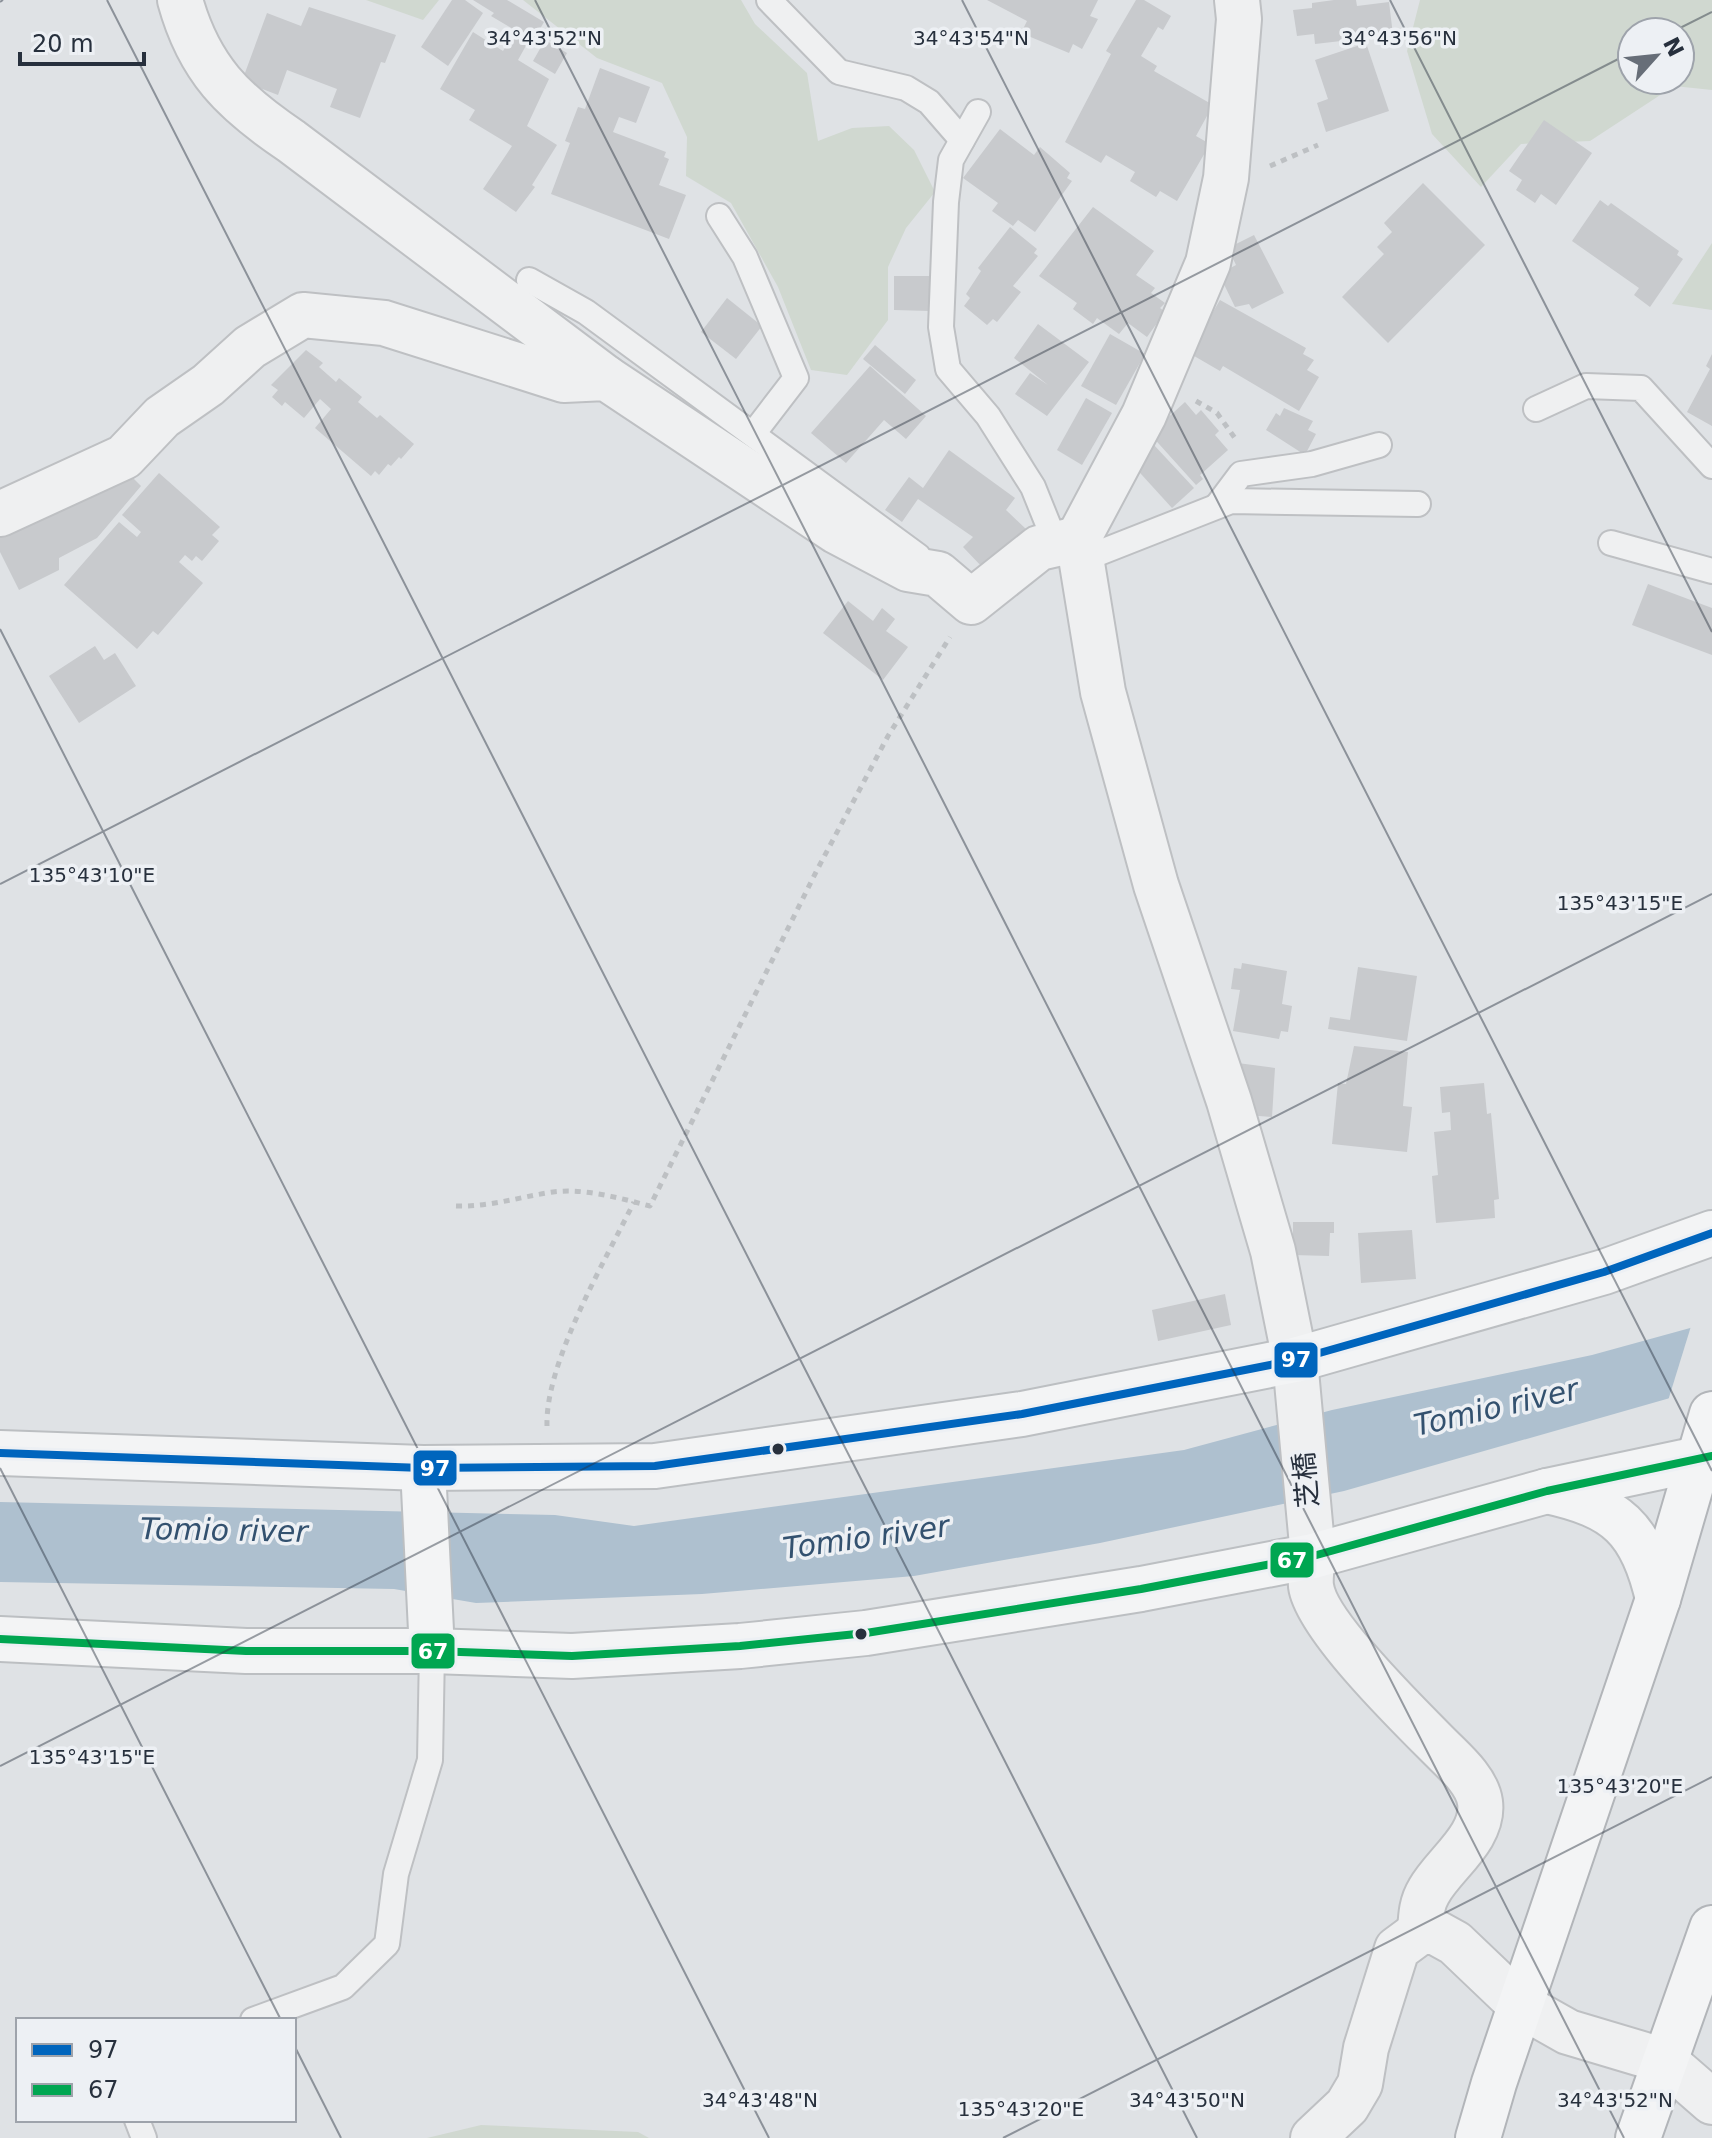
<svg xmlns="http://www.w3.org/2000/svg" width="1712" height="2138" font-family="'DejaVu Sans','Noto Sans JP',sans-serif">
  <style>
    .green { fill: #d0d8d0; fill-rule: evenodd }
    .water { fill: #aec0cf }
    .pier { fill: #dfe2e5 }
    .building { fill: #c8cacd }
    .lines { fill: none; stroke-linecap: round; stroke-linejoin: round }
    .lane-casing { stroke: #bec0c3; stroke-width: 28 }
    .street-casing { stroke: #bec0c3; stroke-width: 48 }
    .primary-casing { stroke: #bcbfc2; stroke-width: 48 }
    .highway-casing { stroke: #b2b5b9; stroke-width: 48 }
    .path { stroke: #bdc0c3; stroke-width: 5; stroke-dasharray: 6 6; stroke-linecap: butt }
    .lane { stroke: #eff0f1; stroke-width: 24 }
    .street { stroke: #eff0f1; stroke-width: 44 }
    .primary { stroke: #f3f4f5; stroke-width: 44 }
    .highway { stroke: #f3f4f5; stroke-width: 44 }
    .bus-1-casing { stroke: #edf0f4; stroke-width: 14 }
    .bus-2-casing { stroke: #edf0f4; stroke-width: 14 }
    .bus-1 { stroke: #0065bd; stroke-width: 8 }
    .bus-2 { stroke: #00a651; stroke-width: 8 }
    .ticks { fill: none; stroke: #27303d; stroke-width: 2; stroke-opacity: 0.45 }
    .bus-dot { fill: #27303d; stroke: #edf0f4; stroke-width: 3 }
    .labels { text-anchor: middle; dominant-baseline: central; stroke-width: 7; stroke-linejoin: round; paint-order: stroke }
    .street-label { font-size: 28px; fill: #27303d; stroke: #edf0f4 }
    .water-label { font-size: 30px; font-style: italic; fill: #33516f; stroke: #edf0f4 }
    .ticks-label { font-size: 20px; text-anchor: middle; fill: #27303d; stroke: #edf0f4; stroke-width: 7; stroke-linejoin: round; paint-order: stroke }
    .line-badge { stroke: #edf0f4; stroke-width: 3 }
    .badge-label { font-size: 22px; text-anchor: middle; font-weight: bold; fill: #fff }
  </style>
  <rect width="100%" height="100%" fill="#dfe2e5"/>
  <g class="green">
    <polygon points="366,0 439,0 423,20"/>
    <polygon points="523,0 741,0 755,24 807,73 818,141 852,128 889,126 914,150 935,192 906,228 888,267 888,320 847,375 811,370 778,287 731,203 686,176 687,137 662,83 597,58"/>
    <path d="M 1420,0 L 1712,0 L 1712,90 L 1674,86 L 1590,141 L 1521,144 L 1481,187 L 1432,134 L 1407,51 ZM 1632,32 L 1680,32 L 1680,80 L 1632,80 Z"/>
    <polygon points="1712,243 1712,310 1672,304"/>
    <polygon points="481,2125 638,2132 649,2138 427,2138"/>
  </g>
  <polygon class="water" points="1712,1322 1712,1386 1344,1491 1100,1543 914,1576 702,1594 476,1603 394,1589 0,1582 0,1502 555,1515 634,1526 1184,1450 1332,1410 1592,1355"/>
  <polygon class="pier" points="1712,1318 1712,1391 1667,1404 1692,1323"/>
  <g class="building">
    <polygon points="452,0 465,0 483,13 448,66 421,47"/>
    <polygon points="473,0 507,0 544,22 533,41 491,16 494,13"/>
    <polygon points="987,0 1098,0 1090,16 1098,19 1082,49 1073,44 1069,53 1021,33 1027,21"/>
    <polygon points="1136,0 1144,0 1171,16 1163,30 1158,27 1141,56 1157,66 1154,71 1213,105 1196,136 1210,144 1177,201 1160,191 1156,197 1130,181 1135,172 1106,155 1101,163 1065,142 1111,54 1106,51"/>
    <polygon points="1334,0 1356,0 1357,6 1389,2 1393,35 1315,44 1314,34 1297,36 1293,10 1312,8 1312,3"/>
    <polygon points="309,7 396,35 385,63 381,62 360,118 330,107 337,89 287,70 278,95 242,81 267,13 301,26"/>
    <polygon points="473,32 503,51 514,33 528,42 518,60 549,79 527,126 557,145 532,185 535,187 516,212 483,189 512,146 469,120 475,110 440,89"/>
    <polygon points="545,40 567,53 555,74 533,61"/>
    <polygon points="1366,43 1389,111 1326,132 1317,103 1328,99 1315,60"/>
    <polygon points="600,68 650,87 636,123 619,117 613,132 666,152 664,157 669,159 659,185 686,195 669,239 551,194 570,143 565,141 578,107 585,109"/>
    <polygon points="1544,120 1592,153 1556,205 1541,194 1535,203 1516,190 1522,180 1509,171"/>
    <polygon points="1000,129 1034,155 1040,147 1070,173 1067,178 1072,181 1035,232 1018,220 1013,226 992,211 998,203 963,178"/>
    <polygon points="1423,183 1485,245 1388,343 1342,297 1384,254 1377,247 1392,232 1384,223"/>
    <polygon points="1600,200 1608,206 1611,203 1679,251 1677,255 1683,259 1650,307 1634,295 1639,288 1572,241"/>
    <polygon points="1093,207 1154,251 1136,275 1155,288 1151,293 1165,303 1160,308 1165,312 1147,337 1128,323 1119,334 1097,318 1093,324 1073,309 1077,303 1039,276"/>
    <polygon points="1010,227 1037,249 1034,253 1038,256 1013,286 1021,292 997,322 993,319 987,325 964,306 970,298 966,294 981,271 978,268"/>
    <polygon points="1254,235 1284,293 1252,309 1249,304 1235,307 1219,274 1236,265 1228,248"/>
    <polygon points="894,276 930,276 930,311 894,310"/>
    <polygon points="727,298 762,326 736,359 701,332"/>
    <polygon points="1220,300 1306,348 1303,354 1314,360 1307,370 1319,377 1299,411 1223,366 1220,371 1189,353"/>
    <polygon points="1038,324 1089,362 1047,416 1015,394 1030,373 1048,385 1014,358"/>
    <polygon points="1110,334 1145,354 1116,405 1081,386"/>
    <polygon points="875,345 916,380 905,394 863,359"/>
    <polygon points="306,350 323,363 319,367 336,382 339,378 362,397 358,402 377,418 380,415 414,444 401,459 399,457 391,466 388,464 379,475 375,471 371,476 315,428 331,409 320,399 304,418 285,402 282,406 272,397 278,390 271,385"/>
    <polygon points="1712,354 1712,426 1687,412 1710,369 1706,366"/>
    <polygon points="870,366 926,416 906,439 884,420 846,463 811,433"/>
    <polygon points="1086,398 1112,413 1082,465 1057,450"/>
    <polygon points="1185,402 1196,415 1201,410 1219,431 1215,435 1228,450 1200,475 1203,479 1196,485 1150,434"/>
    <polygon points="1284,408 1313,421 1308,430 1316,434 1305,455 1266,430 1276,413 1280,416"/>
    <polygon points="1153,444 1194,488 1172,508 1131,463"/>
    <polygon points="949,450 1015,498 1006,510 1027,530 984,569 963,547 973,537 918,499 902,522 885,510 909,477 923,488"/>
    <polygon points="123,468 141,486 97,538 59,558 59,570 19,590 0,552 0,530"/>
    <polygon points="159,473 220,527 212,535 219,541 202,561 196,556 192,561 185,555 179,562 203,583 158,635 153,631 137,649 64,585 119,522 137,537 141,532 122,515"/>
    <polygon points="1648,584 1712,608 1712,655 1632,625"/>
    <polygon points="848,601 873,621 882,608 895,619 886,631 908,647 883,680 823,633"/>
    <polygon points="95,646 104,660 115,653 136,686 79,723 49,676"/>
    <polygon points="1242,963 1287,971 1282,1004 1292,1006 1288,1032 1281,1031 1279,1039 1233,1031 1240,990 1231,989 1234,968 1241,969"/>
    <polygon points="1358,967 1417,976 1407,1041 1328,1029 1330,1017 1350,1020"/>
    <polygon points="1354,1046 1408,1052 1403,1106 1412,1107 1407,1152 1332,1144 1338,1083 1346,1084"/>
    <polygon points="1230,1062 1275,1068 1272,1117 1246,1115"/>
    <polygon points="1484,1083 1487,1114 1491,1113 1499,1199 1494,1200 1495,1218 1436,1223 1432,1176 1438,1175 1434,1132 1451,1130 1450,1112 1442,1113 1440,1087"/>
    <polygon points="1293,1222 1334,1222 1334,1233 1330,1233 1329,1256 1293,1255"/>
    <polygon points="1412,1230 1416,1279 1361,1283 1358,1233"/>
    <polygon points="1225,1294 1231,1325 1158,1341 1152,1310"/>
  </g>
  <g class="lines">
    <g class="lane-casing">
      <g id="lane">
        <polyline points="769,0 839,72 906,88 929,102 962,140"/>
        <polyline points="978,112 951,160 946,202 941,327 948,369 988,416 1033,487 1056,544"/>
        <polyline points="719,216 745,257 796,378 753,434"/>
        <polyline points="529,280 586,312 918,556"/>
        <polyline points="1536,409 1586,386 1641,388 1712,466"/>
        <polyline points="1217,506 1241,474 1312,464 1379,445"/>
        <polyline points="1611,543 1712,571"/>
        <polyline points="1081,560 1231,501 1418,504"/>
        <polyline points="253,2020 343,1987 387,1944 396,1874 430,1760 432,1651"/>
        <polyline points="137,2120 144,2138"/>
      </g>
    </g>
    <g class="street-casing">
      <g id="street">
        <path d="M 180,0 C 199,69 233,102 291,141 L 606,378"/>
        <path d="M 1237,0 L 1239,19 L 1226,178 L 1208,263 L 1144,415 L 1078,539 L 1103,692 L 1156,885 L 1229,1101 L 1273,1251 L 1295,1360 L 1313,1556 C 1312,1565 1310,1577 1311,1586 C 1316,1625 1411,1718 1441,1748 C 1455,1762 1477,1781 1480,1802 C 1485,1837 1444,1864 1429,1891 C 1421,1904 1421,1917 1420,1932 L 1435,1932 L 1455,1943 L 1520,2005 L 1568,2032 L 1665,2061 L 1712,2102"/>
        <polyline points="0,514 124,457 162,417 208,385 250,347 303,315 384,323 564,380 606,378 836,531 908,569 938,574 971,602 1039,548 1078,539"/>
        <polyline points="1313,2138 1347,2106 1360,2084 1366,2048 1397,1949 1420,1932"/>
      </g>
    </g>
    <g class="primary-casing">
      <g id="primary">
        <polyline points="0,1453 423,1468 655,1466 1022,1414 1295,1360 1604,1272 1712,1233"/>
        <polyline points="423,1468 432,1651"/>
        <path d="M 1547,1491 C 1616,1506 1642,1528 1658,1599"/>
        <polyline points="0,1639 246,1651 432,1651 572,1656 740,1646 866,1633 1141,1589 1313,1556 1547,1491 1712,1456"/>
      </g>
    </g>
    <g class="highway-casing">
      <g id="highway">
        <polyline points="1478,2138 1494,2083 1658,1599 1712,1414"/>
        <polyline points="1638,2138 1712,1928"/>
      </g>
    </g>
    <g class="path">
      <polyline points="1270,166 1318,145"/>
      <polyline points="1196,401 1217,413 1237,441"/>
      <path d="M 456,1206 C 490,1207 519,1197 553,1192 C 585,1188 619,1198 650,1206 L 817,870 L 888,736 L 950,637"/>
      <path d="M 547,1426 C 545,1363 605,1261 634,1202"/>
    </g>
    <use href="#lane" class="lane"/>
    <use href="#street" class="street"/>
    <use href="#primary" class="primary"/>
    <use href="#highway" class="highway"/>
    <g class="bus-1-casing">
      <polyline id="bus-1" points="0,1453 423,1468 655,1466 1022,1414 1295,1360 1604,1272 1712,1233"/>
    </g>
    <g class="bus-2-casing">
      <polyline id="bus-2" points="0,1639 246,1651 432,1651 572,1656 740,1646 866,1633 1141,1589 1313,1556 1547,1491 1712,1456"/>
    </g>
    <use href="#bus-1" class="bus-1"/>
    <use href="#bus-2" class="bus-2"/>
  </g>
  <path class="ticks" d="M 107,0 L 1197,2138M 535,0 L 1624,2138M 962,0 L 1712,1471M 1390,0 L 1712,632M 0,2 L 3,0M 1672,32 L 1712,12M 0,629 L 769,2138M 0,884 L 1632,52M 0,1468 L 281,2020M 0,1766 L 1712,894M 294,2045 L 341,2138M 1003,2138 L 1712,1777"/>
  <g class="bus-dot">
    <circle cx="778" cy="1449" r="7"/>
    <circle cx="861" cy="1634" r="7"/>
  </g>
  <g class="labels">
    <g class="street-label">
      <text transform="translate(1306 1480) rotate(-95)">芝橋</text>
    </g>
    <g class="water-label">
      <text transform="translate(1496 1407) rotate(-13)">Tomio river</text>
      <text transform="translate(224 1530) rotate(1)">Tomio river</text>
      <text transform="translate(866 1537) rotate(-8)">Tomio river</text>
    </g>
  </g>
  <g class="ticks-label">
    <text x="544" y="45">34°43'52"N</text>
    <text x="971" y="45">34°43'54"N</text>
    <text x="1399" y="45">34°43'56"N</text>
    <text x="92" y="882">135°43'10"E</text>
    <text x="1620" y="910">135°43'15"E</text>
    <text x="92" y="1764">135°43'15"E</text>
    <text x="1620" y="1793">135°43'20"E</text>
    <text x="760" y="2107">34°43'48"N</text>
    <text x="1187" y="2107">34°43'50"N</text>
    <text x="1615" y="2107">34°43'52"N</text>
    <text x="1021" y="2116">135°43'20"E</text>
  </g>
  <g class="line-badge">
    <rect x="1273" y="1341" width="46" height="38" rx="8" fill="#0065bd"/>
    <rect x="412" y="1449" width="46" height="38" rx="8" fill="#0065bd"/>
    <rect x="1269" y="1541" width="46" height="38" rx="8" fill="#00a651"/>
    <rect x="410" y="1632" width="46" height="38" rx="8" fill="#00a651"/>
  </g>
  <g class="badge-label">
    <text x="1296" y="1367">97</text>
    <text x="435" y="1476">97</text>
    <text x="1292" y="1568">67</text>
    <text x="433" y="1659">67</text>
  </g>
  <rect x="16" y="2018" width="280" height="104" fill="#edf0f4" stroke="#9ea3ab" stroke-width="2"/>
  <rect x="32" y="2044" width="40" height="12" fill="#0065bd" stroke="#9ea3ab" stroke-width="2"/>
  <text x="88" y="2058" font-size="24" fill="#27303d">97</text>
  <rect x="32" y="2084" width="40" height="12" fill="#00a651" stroke="#9ea3ab" stroke-width="2"/>
  <text x="88" y="2098" font-size="24" fill="#27303d">67</text>
  <g transform="translate(1656 56) rotate(63)"><circle r="38" fill="#edf0f4" stroke="#9ea3ab" stroke-width="2"/>
  <path d="M0-6L14 30L0 20L-14 30Z" fill="#676e78"/>
  <text y="-12" font-size="22" font-weight="bold" text-anchor="middle" fill="#27303d">N</text>
  </g>
  <path d="M20 52v12h124v-12" fill="none" stroke="#27303d" stroke-width="4"/>
  <text x="32" y="52" font-size="24" fill="#27303d" stroke="#edf0f4" stroke-width="6" paint-order="stroke">20 m</text>
</svg>
